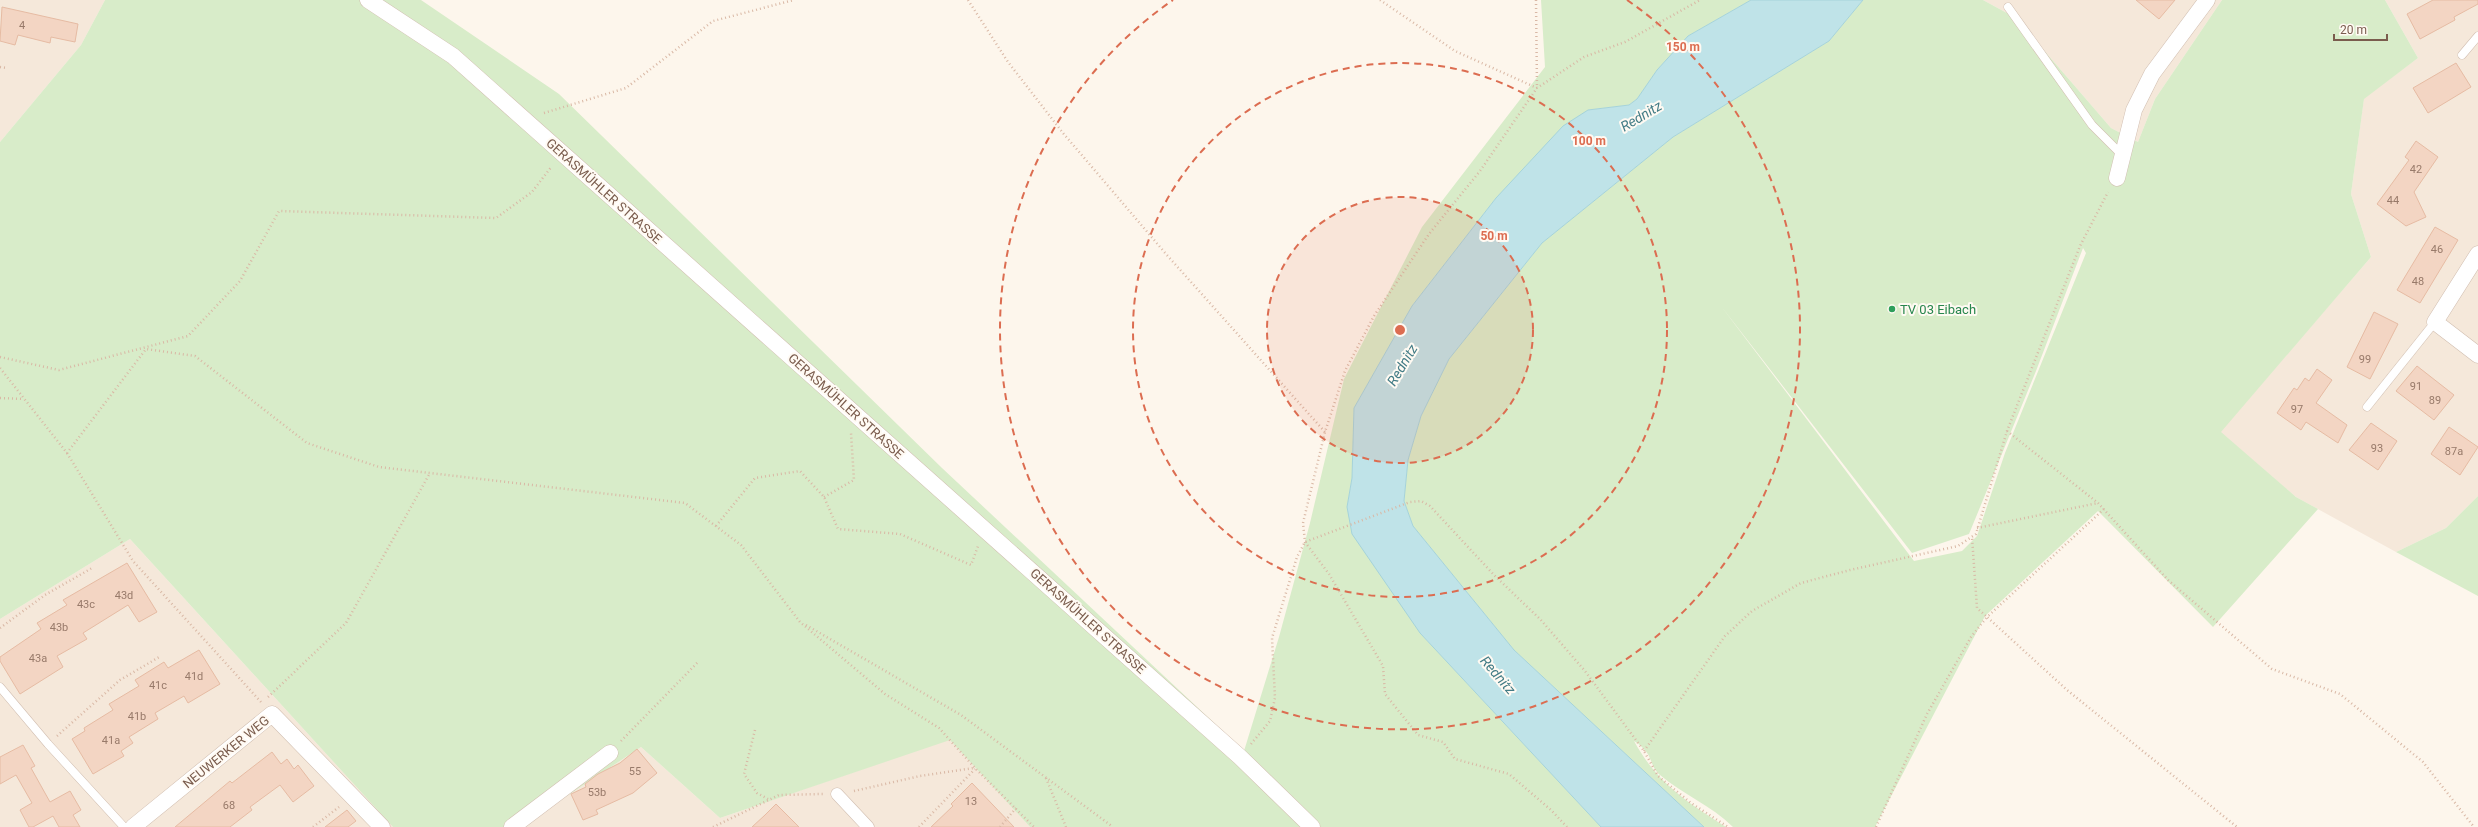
<svg xmlns="http://www.w3.org/2000/svg" width="2478" height="827" font-family="Roboto,sans-serif">
  <style>
    .residential { fill: #f5e8da }
    .green { fill: #d8ecc9; fill-rule: evenodd }
    .water { fill: #bfe3e8; stroke: #a5d3da }
    .building { fill: #f3d5c3; stroke: #e6bba3 }
    .lines { fill: none; stroke-linecap: round; stroke-linejoin: round }
    .service-casing { stroke: #d1beb0; stroke-width: 9 }
    .pedestrian-casing { stroke: #d1beb0; stroke-width: 13 }
    .minor-casing { stroke: #d1beb0; stroke-width: 17 }
    .path { stroke: #d9b8a5; stroke-width: 2.5; stroke-dasharray: 1 3; stroke-linecap: butt }
    .service { stroke: #fff; stroke-width: 8 }
    .pedestrian { stroke: #fff; stroke-width: 12 }
    .minor { stroke: #fff; stroke-width: 16 }
    .ring { fill: none; stroke: #dc6d51; stroke-width: 2; stroke-dasharray: 7 5 }
    .leisure-dot { fill: #2e9e5b; stroke: #fffaf3; stroke-width: 1.5 }
    .labels { text-anchor: middle; dominant-baseline: central; stroke-width: 4; stroke-linejoin: round; paint-order: stroke }
    .number-label { font-size: 11px; fill: #987a6a }
    .street-label { font-size: 13px; fill: #7a5c4d; stroke: #fffaf3 }
    .leisure-label { font-size: 13px; fill: #27864d; stroke: #fffaf3; text-anchor: start }
    .water-label { font-size: 14px; font-style: italic; fill: #437c86; stroke: #fffaf3 }
    .centre { fill: #dc6d51; stroke: #fffaf3; stroke-width: 2 }
    .ring-label { font-size: 12px; text-anchor: middle; font-weight: bold; fill: #dc6d51; stroke: #fffaf3; stroke-width: 4; stroke-linejoin: round; paint-order: stroke }
  </style>
  <rect width="100%" height="100%" fill="#fdf6ec"/>
  <g class="residential">
    <polygon points="0,0 105,0 81,45 0,142"/>
    <polygon points="1983,0 2222,0 2155,99 2138,142 2111,128 2016,18"/>
    <polygon points="2385,0 2478,0 2478,496 2446,528 2396,552 2296,497 2220,432 2371,257 2351,194 2364,98 2418,58"/>
    <polygon points="130,539 393,827 0,827 0,619"/>
    <polygon points="950,739 1030,827 520,827 641,747 720,818"/>
  </g>
  <g class="green">
    <polygon points="105,0 421,0 559,94 942,468 1244,751 1279,637 1310,523 1344,379 1422,227 1545,67 1541,0 1751,0 1688,36 1657,70 1637,99 1629,105 1588,110 1496,198 1412,306 1354,408 1352,478 1347,507 1420,633 1601,827 1030,827 950,740 720,818 641,747 520,827 393,827 130,539 0,619 0,142 81,45"/>
    <path d="M 1863,0 L 1983,0 L 2016,18 L 2111,128 L 2138,142 L 2155,99 L 2222,0 L 2385,0 L 2418,58 L 2364,99 L 2351,194 L 2371,257 L 2221,432 L 2296,497 L 2318,509 L 2213,627 L 2098,511 L 1985,616 L 1875,827 L 1733,827 C 1711,805 1682,794 1660,775 C 1648,765 1655,754 1634,741 C 1657,783 1687,802 1726,827 L 1704,827 L 1514,650 L 1413,526 L 1404,501 L 1408,460 L 1421,416 L 1449,359 L 1542,243 L 1673,137 L 1829,41 ZM 2083,248 L 2086,253 L 2005,453 L 1977,536 L 1962,551 L 1914,561 L 1721,306 L 1912,553 L 1969,534 L 2036,371 Z"/>
    <polygon points="2478,496 2478,596 2396,552 2446,528"/>
  </g>
  <polygon class="water" points="1751,0 1863,0 1829,41 1673,137 1542,243 1449,359 1421,416 1408,460 1404,501 1413,526 1514,650 1704,827 1601,827 1420,633 1352,534 1347,507 1352,478 1354,408 1412,306 1496,198 1563,126 1588,110 1629,105 1637,99 1657,70 1688,36"/>
  <g class="building">
    <polygon points="2136,0 2175,0 2159,19"/>
    <polygon points="2433,0 2478,0 2478,4 2454,17 2455,20 2420,39 2407,14"/>
    <polygon points="2,7 78,24 75,42 51,37 50,43 18,35 15,45 0,41"/>
    <polygon points="2456,63 2471,87 2428,113 2413,88"/>
    <polygon points="2416,141 2438,157 2414,192 2426,217 2406,226 2377,204 2409,160 2405,157"/>
    <polygon points="2435,227 2458,240 2420,303 2397,290"/>
    <polygon points="2374,312 2398,324 2370,379 2347,367"/>
    <polygon points="2417,366 2454,395 2434,420 2396,391"/>
    <polygon points="2317,369 2332,380 2316,403 2347,425 2338,443 2306,422 2301,430 2277,413 2294,388 2297,390 2305,378 2309,381"/>
    <polygon points="2371,423 2397,441 2378,470 2349,450"/>
    <polygon points="2449,427 2478,447 2460,475 2431,454"/>
    <polygon points="127,563 157,612 139,622 128,605 83,633 87,639 57,656 63,667 20,694 0,661 0,657 41,629 37,623 67,605 63,600"/>
    <polygon points="199,650 220,684 188,703 184,696 155,713 158,719 129,737 133,743 121,751 124,756 93,774 72,739 85,731 84,728 113,710 109,704 139,686 135,680 164,662 168,668"/>
    <polygon points="23,745 35,766 31,768 50,802 70,791 81,810 73,815 80,827 59,827 53,816 33,827 29,827 20,810 32,803 16,775 0,784 0,757"/>
    <polygon points="637,749 657,773 633,793 596,810 598,814 583,820 571,794 586,787 585,784 598,774 620,763"/>
    <polygon points="272,752 281,764 287,759 294,769 298,765 314,786 293,802 280,785 250,807 252,810 230,827 175,827 230,781 232,783"/>
    <polygon points="972,783 1014,827 931,827 953,806 951,804"/>
    <polygon points="776,804 799,827 752,827 765,815"/>
    <polygon points="347,810 356,821 348,827 325,827"/>
  </g>
  <g class="lines">
    <g class="service-casing">
      <g id="service">
        <polyline points="2008,7 2092,125 2122,155"/>
        <polyline points="2462,55 2478,36"/>
        <polyline points="2367,407 2435,322"/>
        <polyline points="0,687 48,744 124,827"/>
      </g>
    </g>
    <g class="pedestrian-casing">
      <polyline id="pedestrian" points="837,794 868,827"/>
    </g>
    <g class="minor-casing">
      <g id="minor">
        <polyline points="368,0 453,56 1240,757 1312,827"/>
        <polyline points="2117,178 2134,110 2152,74 2207,0"/>
        <polyline points="2478,254 2435,322 2478,355"/>
        <polyline points="133,827 272,714 382,827"/>
        <polyline points="512,827 610,753"/>
      </g>
    </g>
    <g class="path">
      <polyline points="968,0 1008,62 1063,133 1166,254 1325,432"/>
      <polyline points="1380,0 1455,51 1537,88"/>
      <polyline points="1536,0 1537,87"/>
      <polyline points="0,67 7,68"/>
      <polyline points="544,113 626,88 713,21 794,0"/>
      <polyline points="0,357 59,370 188,336 240,281 279,211 496,218 532,192 552,166"/>
      <polyline points="0,368 67,453 146,349 195,356 307,443 379,467 685,503 741,545 800,622 885,694 939,728 975,768 1034,827"/>
      <polyline points="0,398 24,399"/>
      <polyline points="2007,431 2098,503 2168,580 2272,669 2340,694 2423,762 2474,827"/>
      <polyline points="67,453 133,561 261,702"/>
      <polyline points="824,497 854,480 851,433"/>
      <polyline points="2104,509 1987,617 2067,690 2237,827"/>
      <polyline points="716,526 755,478 800,471 824,497 838,529 900,534 971,565 978,546"/>
      <polyline points="1977,528 2098,503"/>
      <polyline points="806,625 961,715 1113,827"/>
      <polyline points="0,628 45,595 92,568"/>
      <polyline points="268,697 346,623 430,473"/>
      <polyline points="755,730 744,774 757,793 768,799"/>
      <polyline points="57,736 120,680 161,656"/>
      <polyline points="621,741 699,661"/>
      <polyline points="1251,744 1270,721 1275,698 1272,638 1297,557 1305,542 1410,502 1421,501 1430,506 1495,576 1540,619 1585,671 1644,751 1658,776 1691,803 1728,827"/>
      <polyline points="1644,751 1725,636 1752,611 1801,583 1850,570 1958,546 1976,534 2007,431 2080,246 2108,192"/>
      <polyline points="1046,778 1066,827"/>
      <polyline points="854,791 920,776 974,768"/>
      <polyline points="313,827 339,807"/>
      <polyline points="713,827 779,795 823,794"/>
      <polyline points="919,827 975,769"/>
      <polyline points="1000,827 1016,808"/>
      <polyline points="1567,827 1551,810 1509,774 1455,759 1443,742 1418,735 1385,694 1383,666 1329,574 1305,542 1303,523 1325,432 1345,371 1374,316 1429,234 1480,171 1537,88 1584,57 1625,42 1700,0"/>
      <polyline points="1876,827 1927,714 1971,637 1987,617 1977,608 1972,537"/>
    </g>
    <use href="#service" class="service"/>
    <use href="#pedestrian" class="pedestrian"/>
    <use href="#minor" class="minor"/>
  </g>
  <circle cx="1400" cy="330" r="133" fill="#dc6d51" fill-opacity=".12"/>
  <g class="ring">
    <circle cx="1400" cy="330" r="133"/>
    <circle cx="1400" cy="330" r="267"/>
    <path d="M1627 0A400 400 0 1 1 1173 0"/>
  </g>
  <circle class="leisure-dot" cx="1892" cy="309" r="4"/>
  <g class="labels">
    <g class="number-label">
      <text x="22" y="25">4</text>
      <text x="2416" y="169">42</text>
      <text x="2393" y="200">44</text>
      <text x="2437" y="249">46</text>
      <text x="2418" y="281">48</text>
      <text x="2365" y="359">99</text>
      <text x="2416" y="386">91</text>
      <text x="2435" y="400">89</text>
      <text x="2297" y="409">97</text>
      <text x="2377" y="448">93</text>
      <text x="2454" y="451">87a</text>
      <text x="124" y="595">43d</text>
      <text x="86" y="604">43c</text>
      <text x="59" y="627">43b</text>
      <text x="38" y="658">43a</text>
      <text x="194" y="676">41d</text>
      <text x="158" y="685">41c</text>
      <text x="137" y="716">41b</text>
      <text x="111" y="740">41a</text>
      <text x="635" y="771">55</text>
      <text x="597" y="792">53b</text>
      <text x="971" y="801">13</text>
      <text x="229" y="805">68</text>
    </g>
    <g class="street-label">
      <text transform="translate(604 191) rotate(42)">GERASMÜHLER STRASSE</text>
      <text transform="translate(846 406) rotate(42)">GERASMÜHLER STRASSE</text>
      <text transform="translate(1088 621) rotate(42)">GERASMÜHLER STRASSE</text>
      <text transform="translate(226 752) rotate(-39)">NEUWERKER WEG</text>
    </g>
    <g class="leisure-label">
      <text x="1900" y="309">TV 03 Eibach</text>
    </g>
    <g class="water-label">
      <text transform="translate(1641 116) rotate(-31)">Rednitz</text>
      <text transform="translate(1402 365) rotate(-59)">Rednitz</text>
      <text transform="translate(1498 675) rotate(49)">Rednitz</text>
    </g>
  </g>
  <circle cx="1400" cy="330" r="6" class="centre"/>
  <g class="ring-label">
    <text x="1683" y="51">150 m</text>
    <text x="1589" y="145">100 m</text>
    <text x="1494" y="240">50 m</text>
  </g>
  <path d="M2334 34v6h53v-6" fill="none" stroke="#7a5c4d" stroke-width="2"/>
  <text x="2340" y="34" font-size="12" fill="#7a5c4d" stroke="#fffaf3" stroke-width="3" paint-order="stroke">20 m</text>
</svg>
